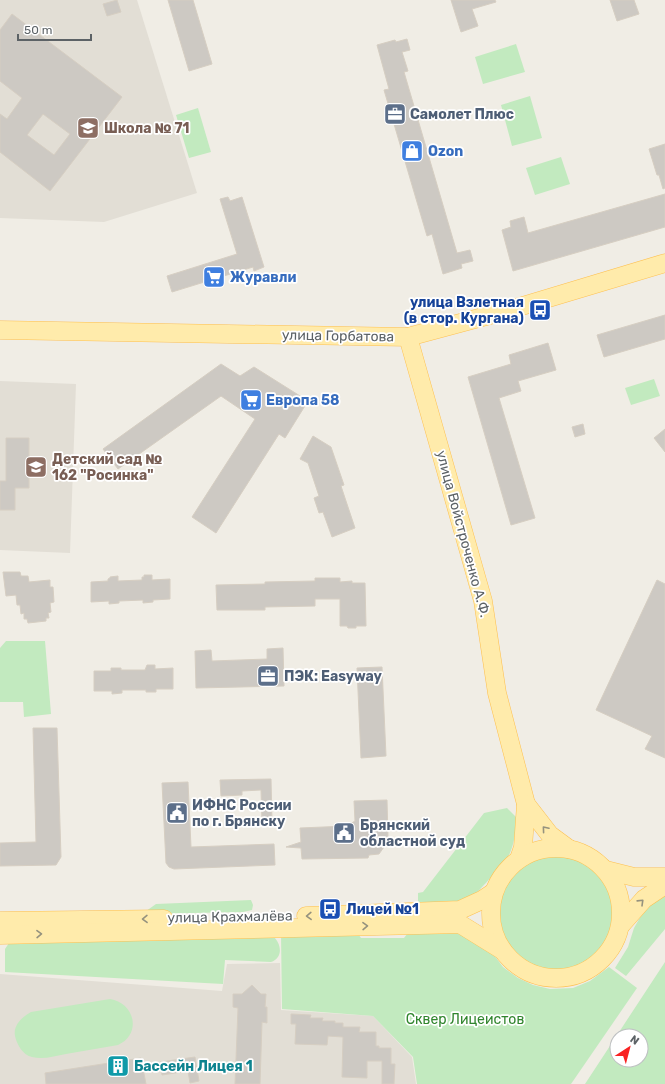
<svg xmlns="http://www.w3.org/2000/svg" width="665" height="1084" font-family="Rubik,sans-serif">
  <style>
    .education { fill: #e2ded5 }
    .green { fill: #c2eabf; fill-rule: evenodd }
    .building { fill: #cdc9c3; stroke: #d6cec2; fill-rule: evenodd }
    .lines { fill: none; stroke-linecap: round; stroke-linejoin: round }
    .major-casing { stroke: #fec050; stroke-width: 19 }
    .major { stroke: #ffebab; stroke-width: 18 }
    .oneway { stroke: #95927e }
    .labels { text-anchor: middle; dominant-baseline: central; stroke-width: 3.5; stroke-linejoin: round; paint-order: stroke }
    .service-label { font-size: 14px; font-weight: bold; fill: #4e5e75; stroke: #fff; text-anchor: start }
    .education-label { font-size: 14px; font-weight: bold; fill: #785e54; stroke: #fff; text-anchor: start }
    .shop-label { font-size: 14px; font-weight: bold; fill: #366cbe; stroke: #fff; text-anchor: start }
    .transit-label { font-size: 14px; font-weight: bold; fill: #164399; stroke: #fff; text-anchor: end }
    .street-label { font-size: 14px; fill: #5c6266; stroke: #fff }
    .park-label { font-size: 14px; fill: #30852d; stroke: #fff }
    .culture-label { font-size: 14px; font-weight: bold; fill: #0d838f; stroke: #fff; text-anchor: start }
  </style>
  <rect width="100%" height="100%" fill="#f0ede5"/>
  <g class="education">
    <polygon points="0,0 137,0 197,193 104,222 0,218"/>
    <polygon points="0,381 76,384 70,553 0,550"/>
    <polygon points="280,963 281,1010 373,1016 412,1057 416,1084 0,1084 0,974 222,991 227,964"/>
  </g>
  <g class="green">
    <polygon points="516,44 525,72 483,84 475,57"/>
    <polygon points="530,96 542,138 512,146 501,105"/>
    <polygon points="198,108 211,152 189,158 176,115"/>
    <polygon points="561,157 570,184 535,195 526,168"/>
    <polygon points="654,379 660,396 631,405 625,388"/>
    <polygon points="6,641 45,641 51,714 24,717 23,702 0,702 0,648"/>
    <path d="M 507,808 L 516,817 C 516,829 515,841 510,853 C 506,861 483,887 476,893 C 472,895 467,898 463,900 C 449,906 433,906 418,907 L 418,893 L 423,892 L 484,813 Z"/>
    <circle cx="556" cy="914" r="59"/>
    <polygon points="665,893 665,929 626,976 615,968 628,947 634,928 642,914 651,903"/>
    <polygon points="251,900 253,905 252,910 243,912 142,914 156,904"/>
    <polygon points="411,929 452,929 494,955 503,967 518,978 533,985 550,989 573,988 590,981 609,967 637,988 571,1084 417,1084 413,1057 373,1016 282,1009 281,933 356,931 361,938 404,938"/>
    <path d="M 273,936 C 282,944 283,958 271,962 L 225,960 L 223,984 L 5,972 L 5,949 L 9,943 Z"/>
    <path d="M 665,962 L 665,1084 L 585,1084 ZM 617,1036 L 641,1036 L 641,1060 L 617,1060 Z"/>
    <path d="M 110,999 C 135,1003 142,1034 118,1045 C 101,1048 83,1051 66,1054 C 55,1056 43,1060 32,1057 C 23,1055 17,1045 15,1036 C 13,1025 22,1017 31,1012 Z"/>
  </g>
  <g class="building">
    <polygon points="117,0 121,12 107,16 103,4"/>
    <polygon points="168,0 193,0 212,64 189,71"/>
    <polygon points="451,0 495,0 496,2 472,9 478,26 461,32"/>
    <polygon points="610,0 634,0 639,14 617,21"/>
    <path d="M 12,14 L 122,97 L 50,191 L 0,152 L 0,114 L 7,119 L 22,98 L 0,81 L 0,30 ZM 43,114 L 70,134 L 54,155 L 27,135 Z"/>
    <polygon points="407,39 410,50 402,52 408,71 404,72 457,253 470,250 473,261 461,264 462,268 443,274 432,234 427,236 384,90 389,89 377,45 395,40 396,42"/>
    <polygon points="665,144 665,188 663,189 659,175 657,175 649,149"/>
    <polygon points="665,194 665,227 513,271 502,230 511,227 510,221 524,217 528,233"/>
    <polygon points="228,197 230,201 242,197 264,267 254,271 253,267 172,292 167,276 237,254 220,199"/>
    <polygon points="665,315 665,339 604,357 597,335"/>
    <polygon points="548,343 556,370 518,381 521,391 499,398 535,518 511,525 468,377 511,364 509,355"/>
    <polygon points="221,364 240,376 254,367 308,401 285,438 279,434 216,533 192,517 255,419 221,396 118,469 103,449"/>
    <polygon points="583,424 585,434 575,437 572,427"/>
    <polygon points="665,429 665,452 654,438"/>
    <polygon points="313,436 331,447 344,485 341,486 355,528 332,537 323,512 319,513 314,498 319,496 308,463 300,459"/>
    <polygon points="6,438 29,438 29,488 15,488 15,510 0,510 0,481 6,481"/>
    <polygon points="3,572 20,572 21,576 28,576 29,582 50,580 50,587 53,587 54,602 50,603 51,612 48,613 49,618 46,618 46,621 28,623 27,619 24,619 24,613 21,614 20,605 17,605 16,595 6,596"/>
    <polygon points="144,575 152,575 152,580 170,579 170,599 153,600 153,602 143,603 143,600 119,601 119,603 109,604 109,601 91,602 91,582 108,581 108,579 110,578 110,577 118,576 118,581 142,580 142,577 144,577"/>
    <polygon points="315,578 340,578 340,582 352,581 352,583 365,583 366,626 356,626 356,628 348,628 347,626 340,626 340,599 315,599 315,606 265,607 265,610 217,610 216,585 265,584 265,582 315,581"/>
    <polygon points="657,580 665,584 665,758 645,749 652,736 596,710"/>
    <polygon points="283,648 284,686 196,688 195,651 211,650 212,661 267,659 267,649"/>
    <polygon points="147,665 155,665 155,669 173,668 173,689 156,689 156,692 146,692 146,690 122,690 122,693 112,694 112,691 94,691 94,671 111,671 111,668 121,668 121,670 145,670"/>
    <polygon points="382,667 386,756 361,758 357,668"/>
    <polygon points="33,728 57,728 61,857 56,865 0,866 0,843 36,842"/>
    <polygon points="271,779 272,822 262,822 261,790 242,791 242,795 221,796 220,780"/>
    <polygon points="188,782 191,847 274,844 275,865 174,869 169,867 166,863 162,783"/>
    <polygon points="387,800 388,838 384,838 384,847 379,854 369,855 368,858 302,859 301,848 286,847 301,842 300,828 347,826 355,821 354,801"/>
    <polygon points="252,985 261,994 266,994 265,1007 267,1007 267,1023 262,1022 260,1084 235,1084 238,1008 233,1007 233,994 242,994"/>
    <polygon points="291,1014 311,1015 310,1018 323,1018 322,1021 335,1021 335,1023 343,1023 343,1027 360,1027 359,1032 376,1032 376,1046 379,1046 379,1048 391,1048 391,1064 395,1064 394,1084 382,1084 382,1061 367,1061 367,1078 342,1077 343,1037 328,1036 327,1045 295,1044 296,1024 291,1024"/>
    <polygon points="195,1057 199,1081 190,1083 188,1071 162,1075 160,1062"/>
    <polygon points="141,1058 146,1084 46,1084 45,1073"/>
  </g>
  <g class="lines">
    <g class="major-casing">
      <g id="major">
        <polyline points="0,330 408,337 509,310 665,263"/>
        <polyline points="408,337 483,601 497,693 526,804 523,847 519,859"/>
        <polyline points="526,804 550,835 569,849"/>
        <circle cx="556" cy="913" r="65"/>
        <polyline points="606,870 634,877 665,877"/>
        <polyline points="306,916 460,910 482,900 494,892"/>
        <polyline points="0,921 164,919"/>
        <polyline points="621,925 644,899 665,885"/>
        <polyline points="0,935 460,924 502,950"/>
      </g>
    </g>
    <use href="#major" class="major"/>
  </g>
  <defs><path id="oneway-chevron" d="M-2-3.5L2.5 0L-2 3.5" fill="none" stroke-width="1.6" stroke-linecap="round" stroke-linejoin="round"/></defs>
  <g class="oneway">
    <use href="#oneway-chevron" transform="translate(545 829) rotate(-130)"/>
    <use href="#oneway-chevron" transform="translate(641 902) rotate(-44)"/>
    <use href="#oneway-chevron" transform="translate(309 916) rotate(178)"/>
    <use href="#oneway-chevron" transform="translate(145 919) rotate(179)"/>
    <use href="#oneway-chevron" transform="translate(365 926) rotate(-1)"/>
    <use href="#oneway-chevron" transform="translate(39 934) rotate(-1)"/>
  </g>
  <defs>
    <g id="office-square" transform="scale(1.15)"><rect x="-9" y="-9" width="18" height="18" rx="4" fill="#5c6f8a" stroke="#fff"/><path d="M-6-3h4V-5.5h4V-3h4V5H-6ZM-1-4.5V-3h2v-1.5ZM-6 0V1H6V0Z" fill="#fff"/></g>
    <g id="school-square" transform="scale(1.15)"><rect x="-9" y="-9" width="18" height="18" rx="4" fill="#8d6e63" stroke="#fff"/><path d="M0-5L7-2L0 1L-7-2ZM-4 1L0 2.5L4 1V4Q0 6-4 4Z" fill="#fff"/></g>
    <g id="shop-square" transform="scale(1.15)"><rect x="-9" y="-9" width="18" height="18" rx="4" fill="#3f7fe0" stroke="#fff"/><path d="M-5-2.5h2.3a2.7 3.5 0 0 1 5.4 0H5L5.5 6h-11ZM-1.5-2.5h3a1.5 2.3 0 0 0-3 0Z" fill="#fff"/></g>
    <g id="supermarket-square" transform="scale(1.15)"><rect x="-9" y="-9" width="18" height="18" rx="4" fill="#3f7fe0" stroke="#fff"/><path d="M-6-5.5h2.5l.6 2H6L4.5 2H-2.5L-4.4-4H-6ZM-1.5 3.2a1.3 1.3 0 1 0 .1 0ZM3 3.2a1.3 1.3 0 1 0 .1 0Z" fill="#fff"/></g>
    <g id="bus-square" transform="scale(1.15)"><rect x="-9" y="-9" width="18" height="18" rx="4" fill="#1a4fb4" stroke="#fff"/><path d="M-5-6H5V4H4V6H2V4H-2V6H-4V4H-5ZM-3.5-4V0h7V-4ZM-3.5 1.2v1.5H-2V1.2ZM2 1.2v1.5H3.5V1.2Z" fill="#fff"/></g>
    <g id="civic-square" transform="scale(1.15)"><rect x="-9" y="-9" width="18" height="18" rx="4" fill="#5c6f8a" stroke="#fff"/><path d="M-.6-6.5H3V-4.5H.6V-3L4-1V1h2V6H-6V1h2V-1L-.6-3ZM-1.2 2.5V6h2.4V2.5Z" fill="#fff"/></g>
    <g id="building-square" transform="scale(1.15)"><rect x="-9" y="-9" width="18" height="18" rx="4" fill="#0f9aa8" stroke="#fff"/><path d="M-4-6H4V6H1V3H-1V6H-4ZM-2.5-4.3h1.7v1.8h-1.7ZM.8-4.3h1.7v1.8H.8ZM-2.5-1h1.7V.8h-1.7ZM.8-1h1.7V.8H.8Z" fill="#fff"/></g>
  </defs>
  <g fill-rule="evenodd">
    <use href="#office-square" x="395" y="114"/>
    <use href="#school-square" x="88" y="128"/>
    <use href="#shop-square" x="412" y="151"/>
    <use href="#supermarket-square" x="214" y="277"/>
    <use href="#bus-square" x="540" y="310"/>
    <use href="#supermarket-square" x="251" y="400"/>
    <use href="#school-square" x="36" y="467"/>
    <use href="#office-square" x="268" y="676"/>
    <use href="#civic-square" x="177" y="813"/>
    <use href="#civic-square" x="344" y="833"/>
    <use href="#bus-square" x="330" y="909"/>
    <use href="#building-square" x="118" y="1066"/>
  </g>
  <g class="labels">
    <g class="service-label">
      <text x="410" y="114">Самолет Плюс</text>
      <text x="284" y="676">ПЭК: Easyway</text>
      <text x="192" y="805">ИФНС России<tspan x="192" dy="16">по г. Брянску</tspan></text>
      <text x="360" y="825">Брянский<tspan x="360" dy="16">областной суд</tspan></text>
    </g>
    <g class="education-label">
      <text x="104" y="128">Школа № 71</text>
      <text x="52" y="459">Детский сад №<tspan x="52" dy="16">162 "Росинка"</tspan></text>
    </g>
    <g class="shop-label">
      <text x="428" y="151">Ozon</text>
      <text x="230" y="277">Журавли</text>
      <text x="266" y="400">Европа 58</text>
    </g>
    <g class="transit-label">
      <text x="524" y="302">улица Взлетная<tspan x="524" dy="16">(в стор. Кургана)</tspan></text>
      <text x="346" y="909" text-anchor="start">Лицей №1</text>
    </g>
    <g class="street-label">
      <text transform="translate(338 336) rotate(1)">улица Горбатова</text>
      <text transform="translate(463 534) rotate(75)">улица Войстроченко А.Ф.</text>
      <text transform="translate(230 917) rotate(-1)">улица Крахмалёва</text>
    </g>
    <g class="park-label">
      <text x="465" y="1019">Сквер Лицеистов</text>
    </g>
    <g class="culture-label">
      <text x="134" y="1066">Бассейн Лицея 1</text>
    </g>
  </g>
  <g transform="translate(629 1048) rotate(36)"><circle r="19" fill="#ffffff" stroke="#bec0c2"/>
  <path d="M0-3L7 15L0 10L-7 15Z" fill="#f92222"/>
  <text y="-6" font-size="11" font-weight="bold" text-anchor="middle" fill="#5c6266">N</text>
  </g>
  <path d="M18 34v6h73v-6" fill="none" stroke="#5c6266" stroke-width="2"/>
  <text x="24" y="34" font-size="12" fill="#5c6266" stroke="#ffffff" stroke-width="3" paint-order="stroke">50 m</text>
</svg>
